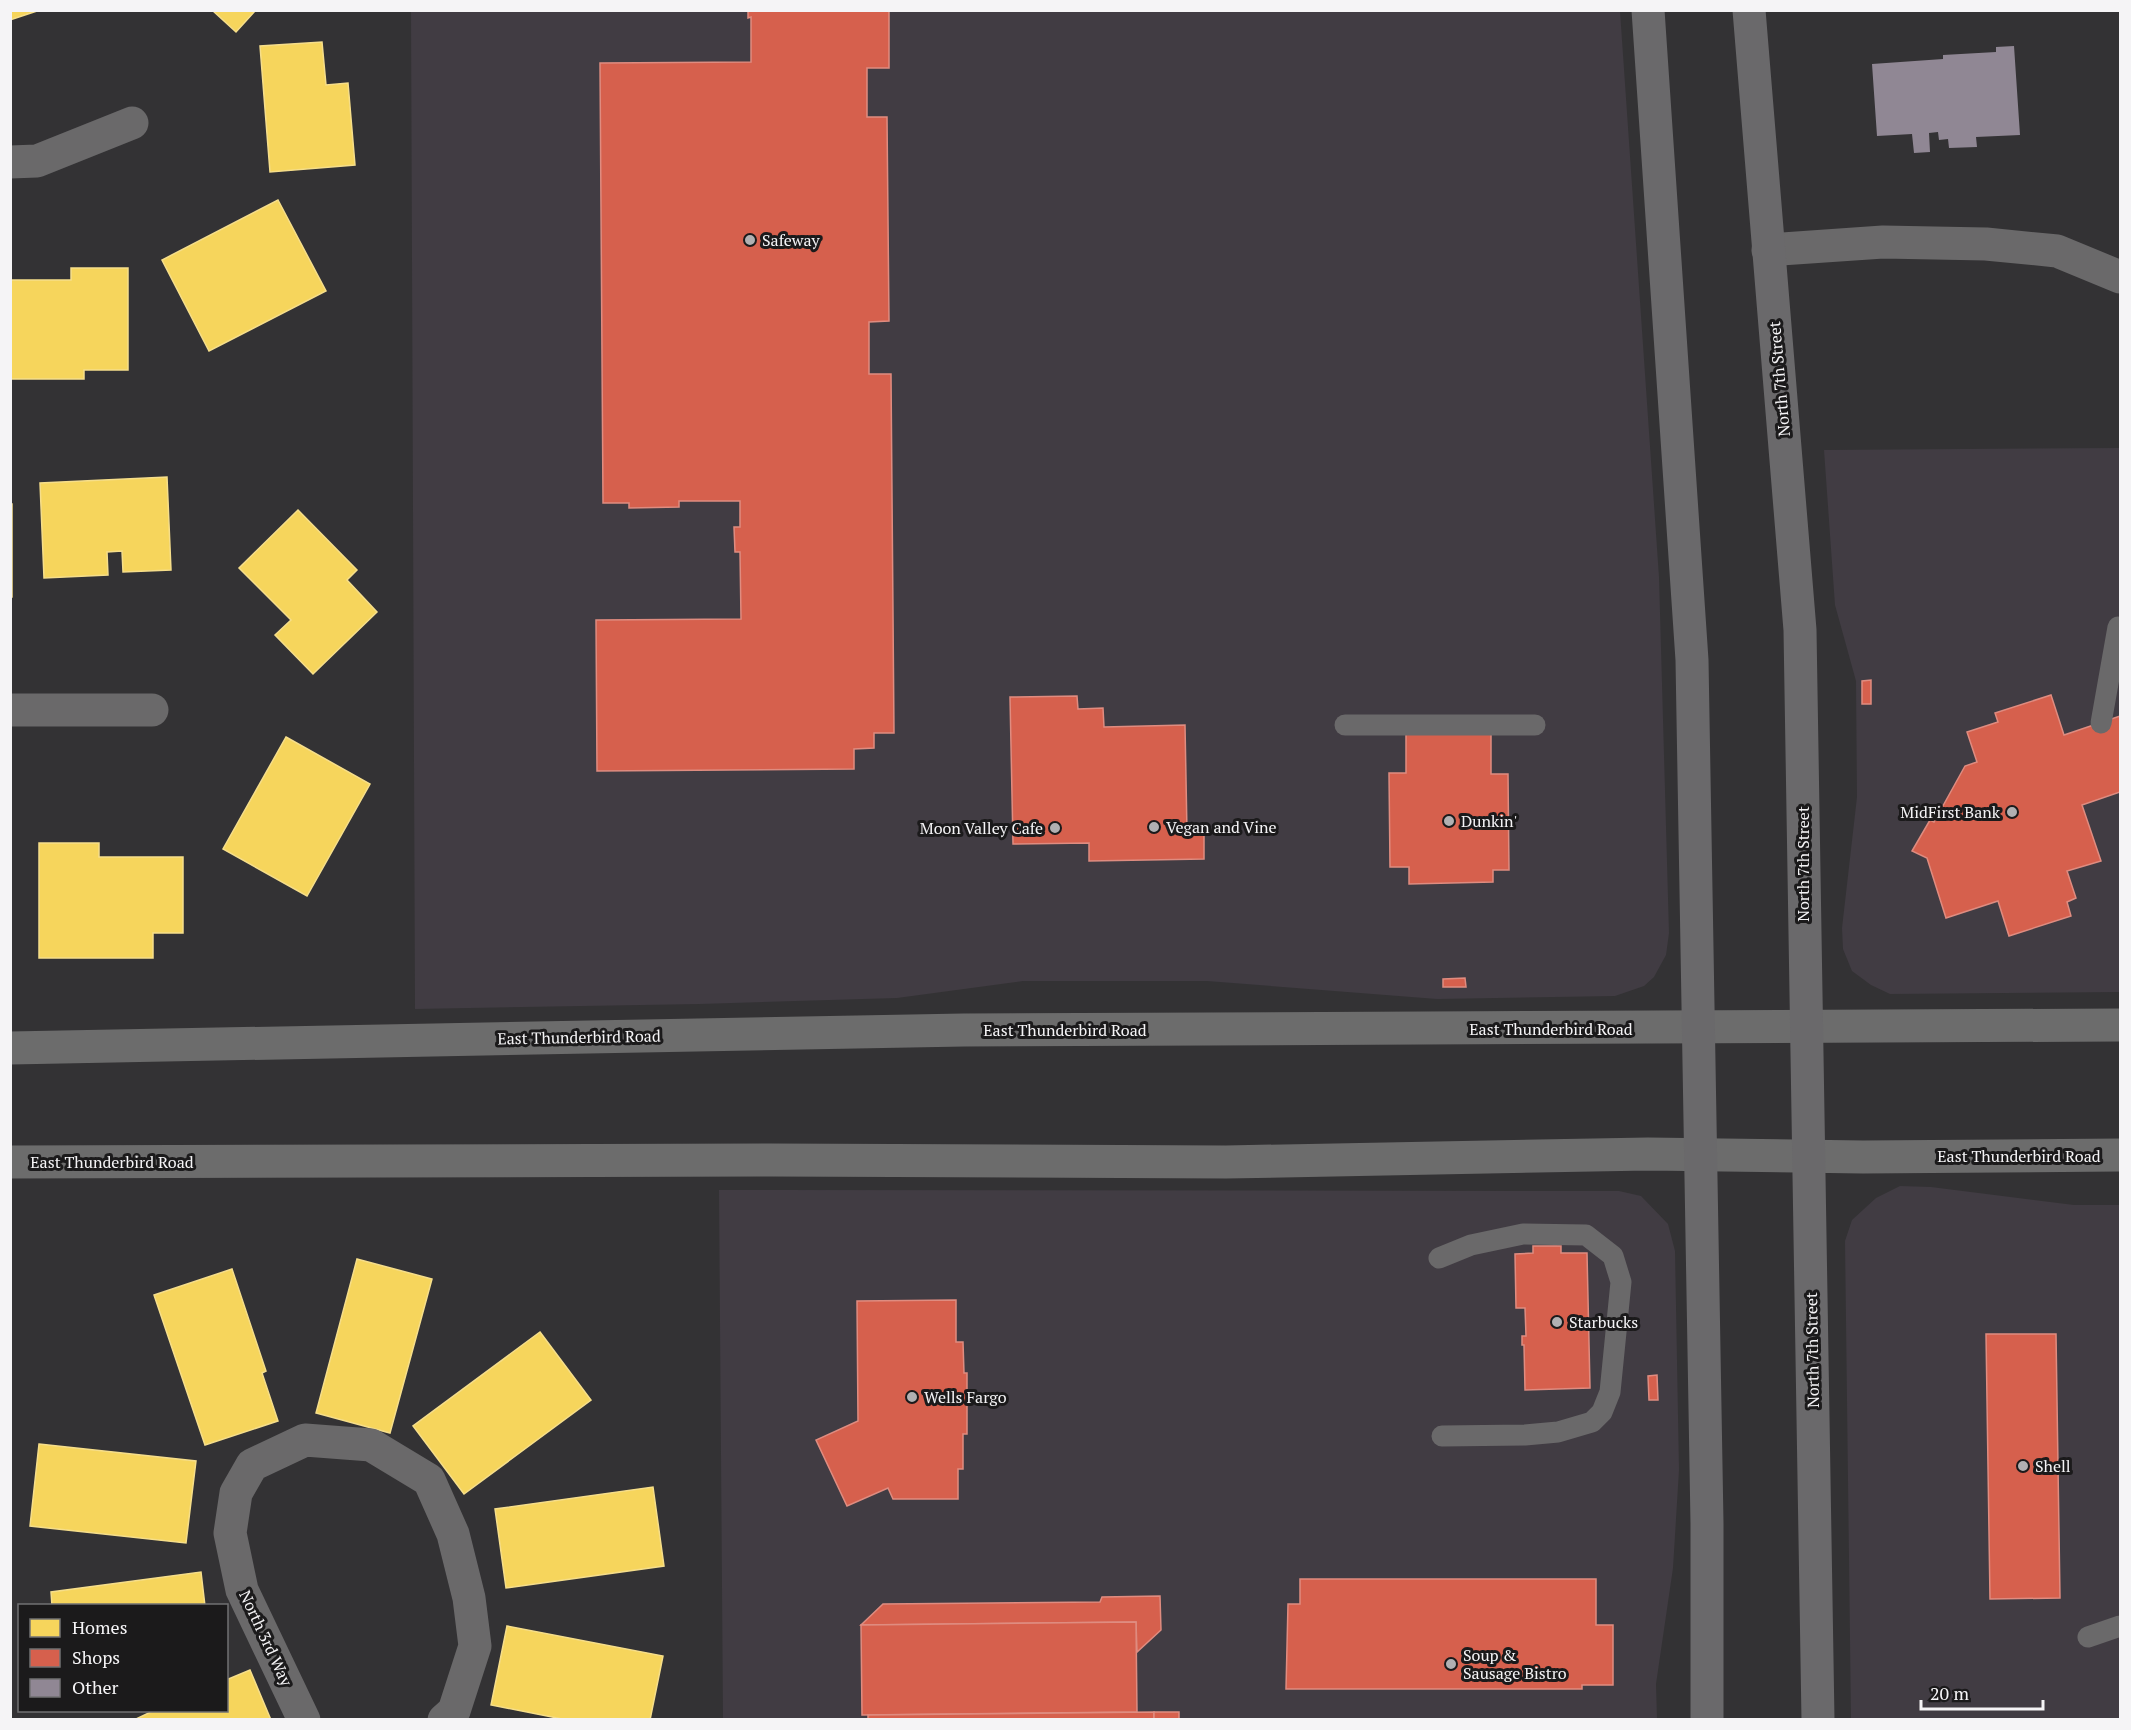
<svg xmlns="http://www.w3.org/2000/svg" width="2131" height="1730" font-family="'PT Serif',serif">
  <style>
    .built { fill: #413c43 }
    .homes { fill: #f6d55c; stroke: #f6de8a; stroke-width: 1.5 }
    .shops { fill: #d6604d; stroke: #df8c80; stroke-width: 1.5 }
    .building { fill: #908794 }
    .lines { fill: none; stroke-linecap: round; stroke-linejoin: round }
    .lane { stroke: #6a696a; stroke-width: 21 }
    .street { stroke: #6a696a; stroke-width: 33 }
    .secondary { stroke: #6c6c6c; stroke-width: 33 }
    .primary { stroke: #6a696b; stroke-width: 33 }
    .poi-dot { fill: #b1b0b2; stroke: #1b1a1b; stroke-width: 2 }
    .labels { text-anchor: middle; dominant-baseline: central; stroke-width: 6; stroke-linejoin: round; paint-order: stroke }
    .poi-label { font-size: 16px; fill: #f5f4f6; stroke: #1b1a1b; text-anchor: start }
    .street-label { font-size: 16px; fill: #f5f4f6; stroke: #1b1a1b }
  </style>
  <rect width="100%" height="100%" fill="#333234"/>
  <g class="built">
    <polygon points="411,11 1620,11 1659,577 1669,933 1666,955 1654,977 1644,986 1615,996 1437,999 1207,981 1023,981 897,998 700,1004 415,1009"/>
    <polygon points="2120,448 2120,992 1890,994 1871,985 1852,971 1843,949 1842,928 1857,797 1856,681 1835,605 1824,450"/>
    <polygon points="1900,1186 1931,1187 2074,1205 2120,1205 2120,1719 1851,1719 1845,1241 1852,1220 1876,1198"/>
    <polygon points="719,1190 1619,1191 1641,1196 1668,1224 1675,1251 1679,1470 1673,1568 1656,1684 1657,1719 723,1719"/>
  </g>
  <g class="homes">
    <polygon points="10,10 40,10 10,20"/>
    <polygon points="212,10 256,10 236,32"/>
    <polygon points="322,42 326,85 348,83 355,165 270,172 260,46"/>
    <polygon points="278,200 326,291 209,351 162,260"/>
    <polygon points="71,268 128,268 128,370 84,370 84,379 10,379 10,280 71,280"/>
    <polygon points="167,477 171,570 123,572 122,551 107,552 108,575 44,578 40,483"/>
    <rect x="10" y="504" width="2" height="93"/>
    <polygon points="298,510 357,570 347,580 377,612 313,674 275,635 291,620 239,568"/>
    <polygon points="286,737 370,784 307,896 223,849"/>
    <polygon points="39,843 99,843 99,857 183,857 183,933 153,933 153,958 39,958"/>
    <polygon points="357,1259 432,1279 390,1433 316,1413"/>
    <polygon points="232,1269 266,1371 262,1373 278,1421 205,1445 154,1295"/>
    <polygon points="540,1332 591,1400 464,1494 413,1426"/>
    <polygon points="39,1444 196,1461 186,1543 30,1526"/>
    <polygon points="653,1487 664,1566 506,1588 495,1509"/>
    <polygon points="201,1572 205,1606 52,1606 51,1592"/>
    <polygon points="507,1626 663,1656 650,1720 567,1720 491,1705"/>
    <polygon points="250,1670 271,1720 134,1720 155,1710 226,1710 226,1680"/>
  </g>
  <g class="shops">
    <polygon points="748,10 889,10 889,68 867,68 867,117 887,117 889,321 869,322 869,374 891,374 894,733 874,733 874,748 854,749 854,769 597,771 596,620 741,619 740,552 735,552 734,527 740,527 740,501 679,501 679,507 629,508 629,503 603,503 600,63 751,62 751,17 748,18"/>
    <polygon points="1871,680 1871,704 1862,704 1862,681"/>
    <polygon points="2051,695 2064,735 2120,716 2120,792 2082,805 2101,861 2067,871 2076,898 2067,902 2071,916 2009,936 1998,901 1946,918 1927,858 1912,851 1930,820 1934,822 1965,766 1977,762 1967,732 1998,722 1995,713"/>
    <polygon points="1077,696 1078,709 1103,708 1104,727 1185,725 1187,832 1204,831 1204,859 1089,861 1089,843 1013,844 1010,697"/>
    <polygon points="1491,730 1491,774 1508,774 1509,870 1493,870 1493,882 1409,884 1409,867 1390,867 1389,773 1406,773 1406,731"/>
    <polygon points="1465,978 1466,987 1443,987 1443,979"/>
    <polygon points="1533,1246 1561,1246 1561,1253 1587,1253 1590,1388 1525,1390 1524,1345 1522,1345 1522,1336 1526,1336 1525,1308 1516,1308 1515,1254 1533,1253"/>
    <polygon points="956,1300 956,1342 963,1342 964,1373 967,1373 967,1434 963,1434 963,1469 958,1469 958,1499 893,1499 888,1488 847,1506 816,1440 858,1421 857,1301"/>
    <polygon points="1986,1334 2056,1334 2060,1598 1990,1599"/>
    <polygon points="1657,1375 1658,1400 1649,1400 1648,1376"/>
    <polygon points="1300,1579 1596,1579 1596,1625 1613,1625 1613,1685 1582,1685 1582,1689 1286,1689 1288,1604 1300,1604"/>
    <polygon points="1160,1596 1161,1630 1137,1652 1136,1622 861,1625 883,1604 1100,1602 1102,1597"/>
    <polygon points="1136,1622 1137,1712 862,1715 861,1625"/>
    <polygon points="1154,1712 1154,1720 868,1720 868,1715"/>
    <rect x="1154" y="1712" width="25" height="8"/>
  </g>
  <polygon class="building" points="2014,46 2020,135 1976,137 1977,147 1949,148 1948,139 1939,140 1938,132 1929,133 1930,152 1914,153 1912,134 1877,136 1872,64 1943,59 1943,55 1996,52 1996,47"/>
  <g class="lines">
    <g class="lane">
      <polyline points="2101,723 2118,627"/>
      <polyline points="1345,725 1535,725"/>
      <polyline points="1439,1258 1471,1245 1523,1234 1586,1235 1613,1256 1621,1282 1610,1392 1602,1412 1592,1422 1558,1432 1525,1435 1442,1436"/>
      <polyline points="2088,1637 2120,1626"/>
    </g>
    <g class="street">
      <polyline points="10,162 37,161 132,123"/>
      <polyline points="1768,250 1883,242 1986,244 2057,251 2120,277"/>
      <polyline points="10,710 152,710"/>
      <polyline points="304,1720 242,1590 230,1533 236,1493 252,1465 305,1440 371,1445 429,1480 453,1534 469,1598 475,1646 454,1711 444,1720"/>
    </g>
    <g class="secondary">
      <polyline points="10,1048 964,1030 2120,1025"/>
      <polyline points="10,1162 770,1160 1226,1162 1648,1154 1863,1157 2120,1155"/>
    </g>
    <g class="primary">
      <polyline points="1648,10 1692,660 1707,1523 1707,1720"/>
      <polyline points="1749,10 1800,630 1818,1720"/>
    </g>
  </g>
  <g class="poi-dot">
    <circle cx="750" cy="240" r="6"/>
    <circle cx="2012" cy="812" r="6"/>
    <circle cx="1449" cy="821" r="6"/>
    <circle cx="1154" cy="827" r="6"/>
    <circle cx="1055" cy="828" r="6"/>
    <circle cx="1557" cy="1322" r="6"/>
    <circle cx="912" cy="1397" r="6"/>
    <circle cx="2023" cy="1466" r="6"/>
    <circle cx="1451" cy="1664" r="6"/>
  </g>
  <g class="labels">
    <g class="poi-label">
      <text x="762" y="240">Safeway</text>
      <text x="2000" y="812" text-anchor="end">MidFirst Bank</text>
      <text x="1461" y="821">Dunkin'</text>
      <text x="1166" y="827">Vegan and Vine</text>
      <text x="1043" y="828" text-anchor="end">Moon Valley Cafe</text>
      <text x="1569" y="1322">Starbucks</text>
      <text x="924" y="1397">Wells Fargo</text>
      <text x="2035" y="1466">Shell</text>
      <text x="1463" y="1655">Soup &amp;<tspan x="1463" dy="18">Sausage Bistro</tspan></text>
    </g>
    <g class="street-label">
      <text transform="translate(1779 379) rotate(-95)">North 7th Street</text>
      <text transform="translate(1803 864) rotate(-90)">North 7th Street</text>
      <text x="1551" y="1029">East Thunderbird Road</text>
      <text x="1065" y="1030">East Thunderbird Road</text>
      <text transform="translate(579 1037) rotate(-1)">East Thunderbird Road</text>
      <text x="2019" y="1156">East Thunderbird Road</text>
      <text x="112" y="1162">East Thunderbird Road</text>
      <text transform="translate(1812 1350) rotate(-91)">North 7th Street</text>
      <text transform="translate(266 1638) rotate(65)">North 3rd Way</text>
    </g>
  </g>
  <rect width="2131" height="1730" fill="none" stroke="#f5f4f6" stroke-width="24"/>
  <rect x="18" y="1604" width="210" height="108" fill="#1b1a1b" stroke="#727173" stroke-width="1.5"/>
  <rect x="30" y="1619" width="30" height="18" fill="#f6d55c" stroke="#727173" stroke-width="1.5"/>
  <text x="72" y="1634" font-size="18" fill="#f5f4f6">Homes</text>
  <rect x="30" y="1649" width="30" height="18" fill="#d6604d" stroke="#727173" stroke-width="1.5"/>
  <text x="72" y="1664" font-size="18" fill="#f5f4f6">Shops</text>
  <rect x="30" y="1679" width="30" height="18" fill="#908794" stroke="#727173" stroke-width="1.5"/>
  <text x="72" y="1694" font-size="18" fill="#f5f4f6">Other</text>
  <path d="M1921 1700v9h122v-9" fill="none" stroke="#f5f4f6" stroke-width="3"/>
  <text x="1930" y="1700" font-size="18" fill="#f5f4f6" stroke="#1b1a1b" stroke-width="4.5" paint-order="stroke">20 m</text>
</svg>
